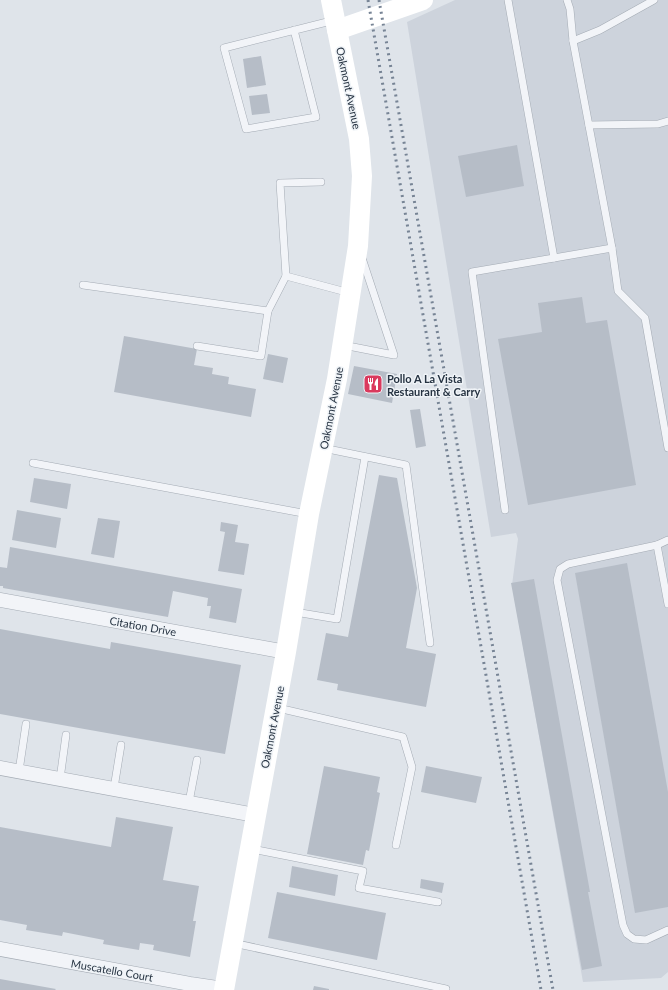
<svg xmlns="http://www.w3.org/2000/svg" width="668" height="990" font-family="Lato,sans-serif">
  <style>
    .built { fill: #cdd3dc }
    .building { fill: #b6bdc7 }
    .lines { fill: none; stroke-linecap: round; stroke-linejoin: round }
    .lane-casing { stroke: #a4abb4; stroke-width: 8 }
    .street-casing { stroke: #a4abb4; stroke-width: 15 }
    .lane { stroke: #f2f4f8; stroke-width: 7 }
    .street { stroke: #f2f4f8; stroke-width: 14 }
    .secondary { stroke: #fff; stroke-width: 20 }
    .rail { stroke: #778495; stroke-width: 3; stroke-dasharray: 2 4; stroke-linecap: butt }
    .labels { text-anchor: middle; dominant-baseline: central; stroke-width: 3; stroke-linejoin: round; paint-order: stroke }
    .street-label { font-size: 11px; fill: #263342; stroke: #eff3f7 }
    .poi-label { font-size: 11px; font-weight: bold; fill: #263342; stroke: #eff3f7; text-anchor: start }
  </style>
  <rect width="100%" height="100%" fill="#dfe4ea"/>
  <polygon class="built" points="455,0 668,0 668,972 661,978 583,982 512,585 518,539 516,533 491,537 407,22"/>
  <g class="building">
    <polygon points="261,56 266,85 247,88 243,59"/>
    <polygon points="267,94 270,113 252,115 249,96"/>
    <polygon points="517,145 524,186 466,197 458,156"/>
    <polygon points="582,297 586,323 607,320 636,485 528,505 498,339 542,332 538,303"/>
    <polygon points="124,336 197,349 194,365 213,368 212,374 229,377 228,384 256,389 251,417 114,392"/>
    <polygon points="268,354 288,358 283,383 263,379"/>
    <polygon points="354,366 397,374 392,403 348,394"/>
    <polygon points="420,409 426,446 416,448 410,410"/>
    <polygon points="379,475 397,478 417,588 406,648 436,654 426,707 337,690 338,684 317,680 326,633 348,637"/>
    <polygon points="34,478 71,484 67,509 30,502"/>
    <polygon points="17,510 61,518 56,548 12,540"/>
    <polygon points="98,518 120,521 114,558 91,554"/>
    <polygon points="221,522 238,525 235,542 249,544 244,575 218,571 225,532 220,531"/>
    <polygon points="10,547 242,589 236,623 209,618 211,606 207,606 208,598 173,591 168,617 3,588 3,586 0,586 0,567 7,568"/>
    <polygon points="627,563 668,792 668,907 635,913 575,573"/>
    <polygon points="534,579 590,892 588,892 602,966 582,970 511,583"/>
    <polygon points="0,629 110,649 111,642 241,665 225,754 0,714"/>
    <polygon points="324,766 380,777 377,792 380,793 369,851 366,850 363,865 307,854"/>
    <polygon points="426,766 482,777 476,803 421,792"/>
    <polygon points="116,817 173,827 163,880 199,886 193,921 196,921 190,957 153,950 154,945 140,943 139,950 103,944 104,940 63,932 62,936 26,930 27,925 0,920 0,827 111,847"/>
    <polygon points="292,866 338,875 335,896 289,887"/>
    <polygon points="421,879 444,883 442,893 420,888"/>
    <polygon points="277,892 386,913 377,960 268,938"/>
    <polygon points="0,979 56,989 55,990 0,990"/>
    <polygon points="314,986 329,989 329,990 313,990"/>
  </g>
  <g class="lines">
    <g class="lane-casing">
      <g id="lane">
        <polyline points="508,0 554,258 612,248 618,291 645,318 668,448"/>
        <polyline points="567,0 570,9 573,41 612,248"/>
        <polyline points="294,30 316,117 246,129 224,48 335,20"/>
        <polyline points="573,41 600,30 654,0"/>
        <polyline points="589,125 658,124 668,121"/>
        <polyline points="321,182 280,183 286,276 350,293"/>
        <polyline points="83,285 268,311"/>
        <polyline points="343,345 394,355 362,258"/>
        <polyline points="197,346 261,356 268,311 286,276"/>
        <polyline points="323,448 406,465 430,643"/>
        <polyline points="33,463 308,514"/>
        <polyline points="505,510 472,272 554,258"/>
        <polyline points="668,540 657,545 668,604"/>
        <polyline points="657,545 568,564 560,569 557,580 623,925 627,934 634,939 646,940 668,930"/>
        <polyline points="295,612 337,619 365,457"/>
        <polyline points="278,708 403,737 412,767 396,845"/>
        <polyline points="19,771 26,724"/>
        <polyline points="60,779 66,735"/>
        <polyline points="114,788 121,745"/>
        <polyline points="189,802 197,760"/>
        <polyline points="252,849 363,871 359,888 438,902"/>
        <polyline points="233,943 446,989"/>
      </g>
    </g>
    <g class="street-casing">
      <g id="street">
        <polyline points="0,600 286,652"/>
        <polyline points="0,768 255,815"/>
        <polyline points="0,949 190,984 224,989"/>
      </g>
    </g>
    <use href="#lane" class="lane"/>
    <use href="#street" class="street"/>
    <g class="secondary">
      <polyline points="337,30 423,0"/>
      <polyline points="224,990 286,652 309,514 337,379 358,246 362,176 359,139 331,0"/>
    </g>
    <g class="rail">
      <polyline points="368,0 541,990"/>
      <polyline points="379,0 553,990"/>
    </g>
  </g>
  <defs>
    <g id="restaurant-square" transform="scale(1)"><rect x="-9" y="-9" width="18" height="18" rx="4" fill="#da395d" stroke="#eff3f7"/><path d="M-5-6h1v4h1v-4h1v4h1v-4h1v5L-1.5 .5V6h-2V.5L-5-1ZM5-6V6H3V1.5H1.5Q1.5-4 5-6Z" fill="#fff"/></g>
  </defs>
  <g fill-rule="evenodd">
    <use href="#restaurant-square" x="373" y="384"/>
  </g>
  <g class="labels">
    <g class="street-label">
      <text transform="translate(349 88) rotate(78)">Oakmont Avenue</text>
      <text transform="translate(331 408) rotate(-79)">Oakmont Avenue</text>
      <text transform="translate(143 626) rotate(10)">Citation Drive</text>
      <text transform="translate(272 727) rotate(-79)">Oakmont Avenue</text>
      <text transform="translate(112 970) rotate(10)">Muscatello Court</text>
    </g>
    <g class="poi-label">
      <text x="387" y="378">Pollo A La Vista<tspan x="387" dy="13">Restaurant &amp; Carry</tspan></text>
    </g>
  </g>
</svg>
